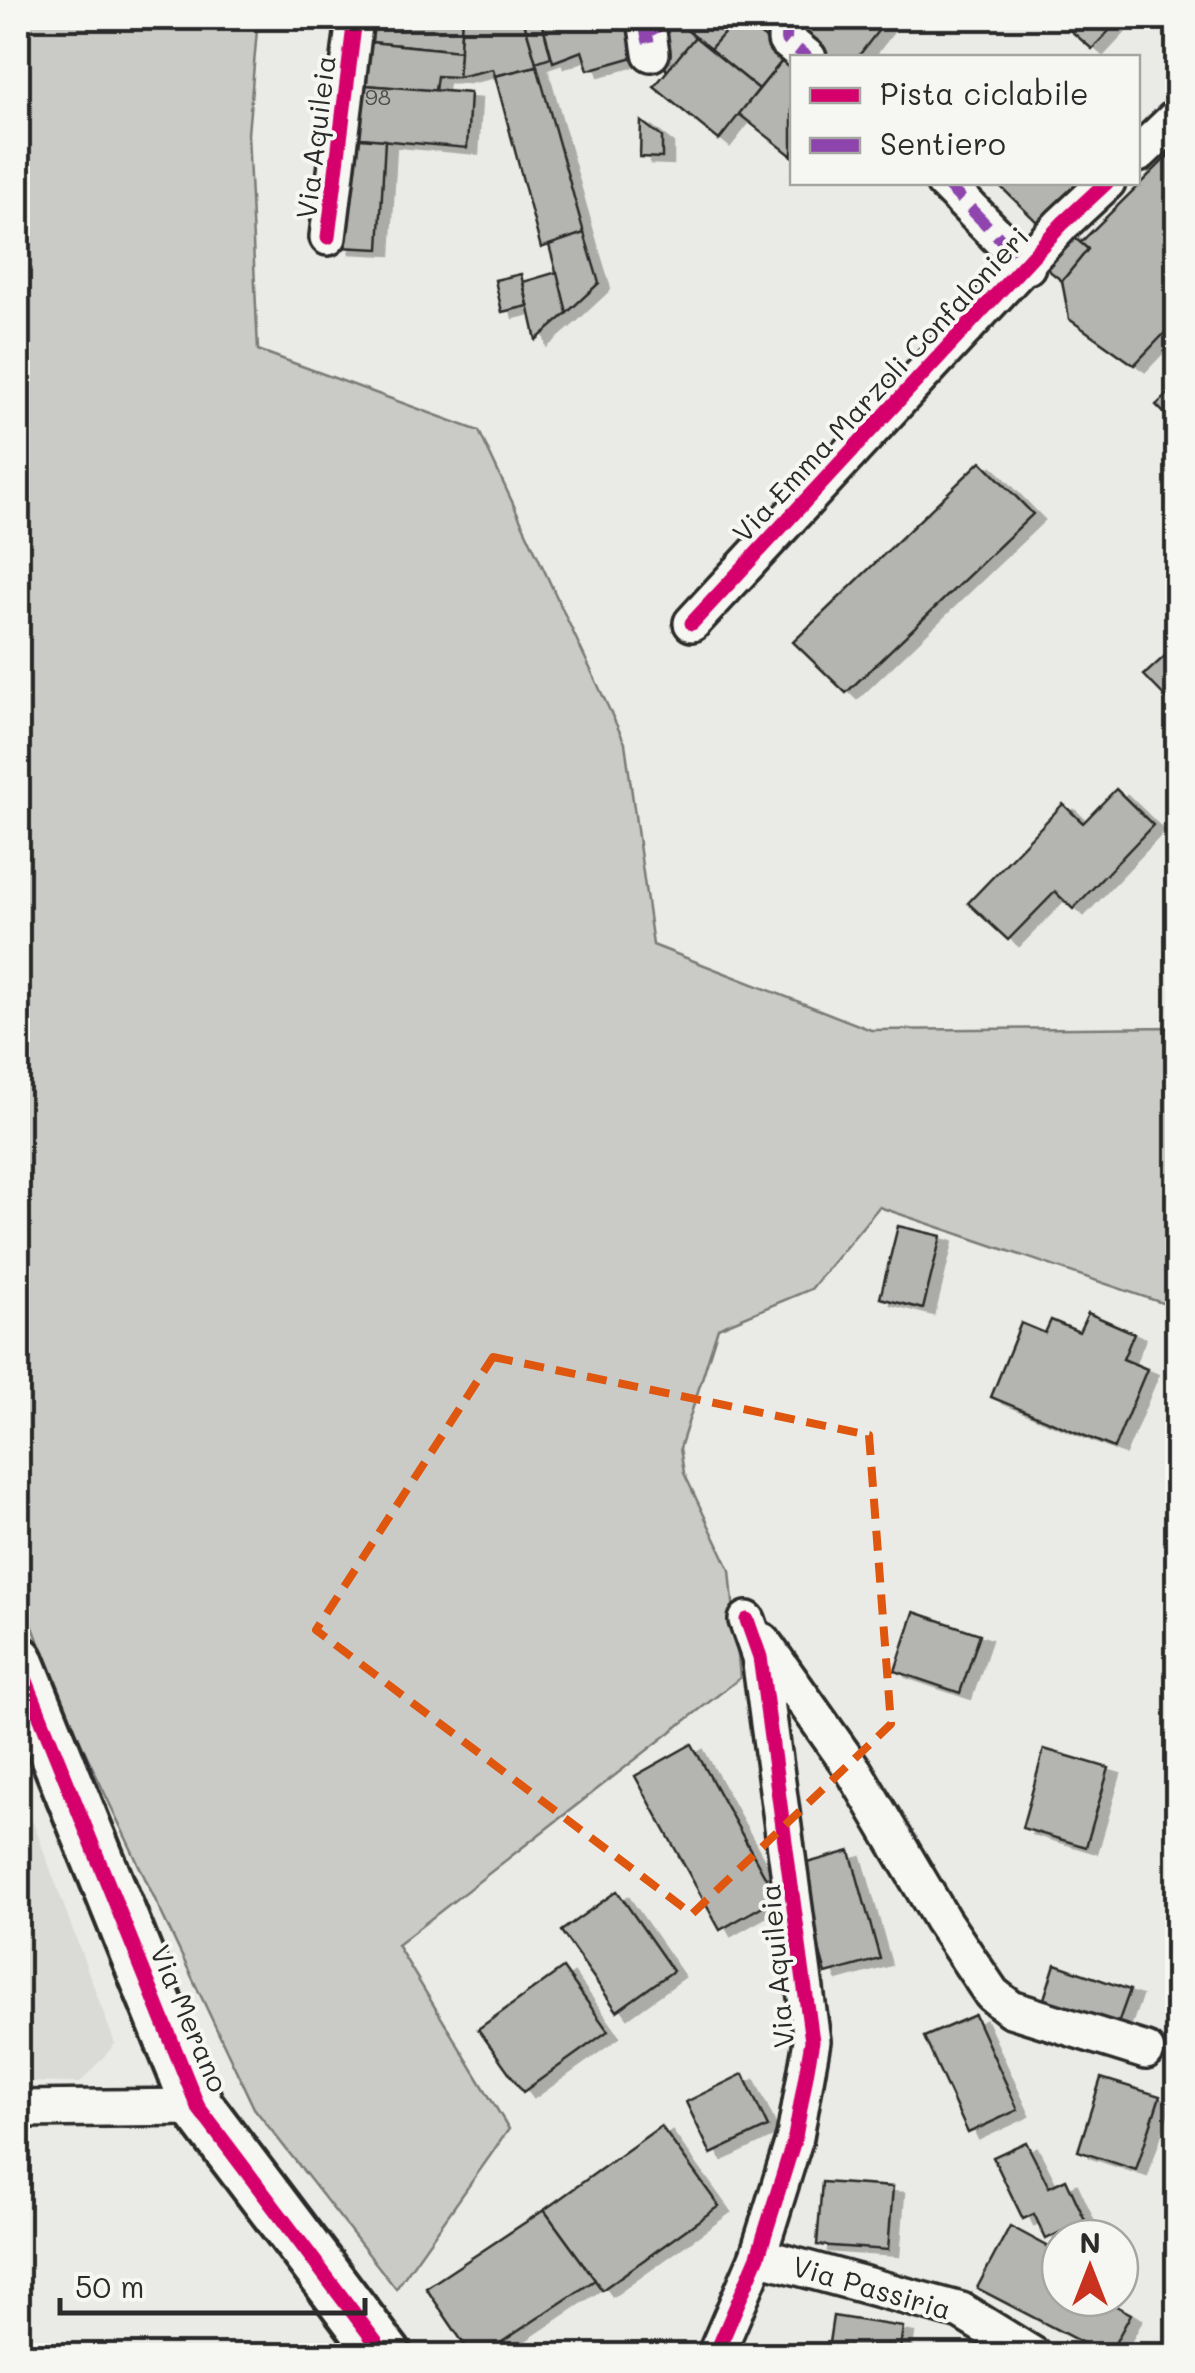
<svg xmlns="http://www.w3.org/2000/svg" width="1195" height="2373" font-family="Mali,sans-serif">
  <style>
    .built { fill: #dadad6 }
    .green { fill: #cacac7; stroke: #7a7a79; stroke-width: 2.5 }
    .building { fill: #b4b4b1; stroke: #2b2b2b; stroke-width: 2.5; filter: url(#shadow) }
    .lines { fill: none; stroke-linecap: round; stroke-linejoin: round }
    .street-casing { stroke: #2b2b2b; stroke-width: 42 }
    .secondary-casing { stroke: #2b2b2b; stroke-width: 58 }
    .street { stroke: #f6f6f2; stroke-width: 35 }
    .secondary { stroke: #f6f6f2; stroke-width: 50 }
    .quiet { stroke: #8e44ad; stroke-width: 12; stroke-dasharray: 25 12; stroke-linecap: butt }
    .cycleway-casing { stroke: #f6f6f2; stroke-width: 21 }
    .cycleway { stroke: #d6006c; stroke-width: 15 }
    .marked { fill: none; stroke: #df570e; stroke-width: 8; stroke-dasharray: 20 12; stroke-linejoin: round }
    .labels { text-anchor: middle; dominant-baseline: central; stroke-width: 8; stroke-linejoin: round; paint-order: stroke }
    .number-label { font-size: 22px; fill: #4d4d4c }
    .street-label { font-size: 28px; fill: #2b2b2b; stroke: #f6f6f2 }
  </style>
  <defs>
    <filter id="shadow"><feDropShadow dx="11" dy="6" stdDeviation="0" flood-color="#0004"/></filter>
  </defs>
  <rect width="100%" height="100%" fill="#eaeae6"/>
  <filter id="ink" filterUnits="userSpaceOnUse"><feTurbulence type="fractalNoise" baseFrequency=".01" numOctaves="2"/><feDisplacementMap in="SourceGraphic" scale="20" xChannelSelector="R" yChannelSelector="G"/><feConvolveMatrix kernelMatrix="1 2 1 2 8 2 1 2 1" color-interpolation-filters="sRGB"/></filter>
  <g filter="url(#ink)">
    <polygon class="built" points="18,1782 115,2044 80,2083 18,2082"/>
    <polygon class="green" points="18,18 258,18 248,134 258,350 479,431 625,743 653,945 871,1030 1177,1027 1177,1308 879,1207 811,1289 718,1328 680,1448 684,1473 730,1570 740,1678 397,1945 509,2129 396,2289 254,2108 60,1699 18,1587"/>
    <g class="building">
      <polygon points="364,18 462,18 460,51 360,41"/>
      <polygon points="462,18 523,18 537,66 495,76 493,69 458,77"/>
      <polygon points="523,18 541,18 551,57 536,62"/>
      <polygon points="541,18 637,18 644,54 588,70 582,51 553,62"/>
      <polygon points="672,18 738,18 710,49"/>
      <polygon points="738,18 787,55 759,89 710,49"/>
      <polygon points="806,18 888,18 857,58 817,58 792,36"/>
      <polygon points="1056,18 1121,18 1092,49"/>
      <polygon points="680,24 695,37 667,72 654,34"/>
      <polygon points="695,37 759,89 719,140 654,87"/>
      <polygon points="360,41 460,51 458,77 437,76 435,91 352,84"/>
      <polygon points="787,55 792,59 792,156 739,114"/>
      <polygon points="537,66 584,233 541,248 495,76"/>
      <polygon points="352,84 470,93 467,148 347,137"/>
      <polygon points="641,121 662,137 662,158 640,157"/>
      <polygon points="347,137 385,140 379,249 339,247"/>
      <polygon points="1178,146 1178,319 1134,365 1069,319 1062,281 1088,249 1080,243"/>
      <polygon points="996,182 1086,182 1043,228"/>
      <polygon points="1063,228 1088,249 1062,281 1037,261"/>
      <polygon points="584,233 599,283 567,313 549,245"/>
      <polygon points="557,272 567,313 536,340 523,282"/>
      <polygon points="521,274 528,306 502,312 495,280"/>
      <polygon points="1178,385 1178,427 1156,405"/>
      <polygon points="981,461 1033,514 846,693 793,642"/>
      <polygon points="1178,644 1178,710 1144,675"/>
      <polygon points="1116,789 1153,825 1073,909 1055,892 1008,940 968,903 1063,804 1083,823"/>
      <polygon points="898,1226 941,1236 923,1309 880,1298"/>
      <polygon points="1088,1313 1134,1333 1123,1359 1147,1369 1114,1448 991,1397 1021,1323 1045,1333 1051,1320 1079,1332"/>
      <polygon points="914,1612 980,1634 960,1693 895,1671"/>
      <polygon points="692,1744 777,1898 720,1930 635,1776"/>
      <polygon points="1044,1749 1109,1768 1086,1847 1022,1828"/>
      <polygon points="850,1851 880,1959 826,1974 796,1866"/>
      <polygon points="617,1891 673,1971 617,2011 561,1931"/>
      <polygon points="1055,1964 1130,1990 1116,2029 1042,2005"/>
      <polygon points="563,1968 608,2031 523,2092 478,2029"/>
      <polygon points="975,2015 1018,2110 968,2133 924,2037"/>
      <polygon points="743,2074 768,2127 711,2154 686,2102"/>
      <polygon points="1101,2078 1160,2096 1136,2170 1078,2151"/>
      <polygon points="661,2126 719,2206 602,2290 544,2210"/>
      <polygon points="1026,2142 1049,2187 1066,2179 1085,2220 1046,2239 1034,2214 1023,2219 993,2157"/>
      <polygon points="822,2182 893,2187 888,2250 817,2245"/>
      <polygon points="544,2210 595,2280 481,2356 472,2356 426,2288"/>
      <polygon points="1010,2226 1060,2253 1060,2298 1101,2298 1131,2314 1108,2356 977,2288"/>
      <polygon points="833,2316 903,2327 899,2356 827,2356"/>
    </g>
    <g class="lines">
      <g class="street-casing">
        <g id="street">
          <polyline points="787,18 786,40 808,58"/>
          <polyline points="647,26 651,53"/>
          <polyline points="1138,154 1178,116"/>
          <polyline points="944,182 1027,266"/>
          <polyline points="328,237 355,18"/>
          <polyline points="692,623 1062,224 1107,182"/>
          <polyline points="762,1641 854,1771 942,1920 992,1994 1011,2009 1146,2051"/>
          <polyline points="18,2109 198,2107"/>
          <polyline points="758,2256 961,2311 1034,2356"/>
          <polyline points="715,2356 758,2256 795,2137 812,2041 760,1657 747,1620"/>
        </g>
      </g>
      <g class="secondary-casing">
        <polyline id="secondary" points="18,1661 198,2107 386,2356"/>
      </g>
      <use href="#street" class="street"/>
      <use href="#secondary" class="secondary"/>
      <g class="quiet">
        <polyline points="643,18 651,53"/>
        <polyline points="787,18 786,40 808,58"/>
        <polyline points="649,31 668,21"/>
        <polyline points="944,182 1027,266"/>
      </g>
      <g class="cycleway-casing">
        <g id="cycleway">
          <polyline points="328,237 355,18"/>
          <polyline points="692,623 1062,224 1107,182"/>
          <polyline points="18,1661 198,2107 386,2356"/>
          <polyline points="715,2356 758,2256 795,2137 812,2041 760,1657 747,1620"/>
        </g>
      </g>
      <use href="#cycleway" class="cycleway"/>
    </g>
  </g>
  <path class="marked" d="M 493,1357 L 869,1435 L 891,1724 L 692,1914 L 316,1630 Z"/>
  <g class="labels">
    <g class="number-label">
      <text x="378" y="96">98</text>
    </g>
    <g class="street-label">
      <text transform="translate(315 137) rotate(-83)">Via Aquileia</text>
      <text transform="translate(880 384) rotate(-47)">Via Emma Marzoli Confalonieri</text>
      <text transform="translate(776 1966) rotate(-95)">Via Aquileia</text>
      <text transform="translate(190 2018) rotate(67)">Via Merano</text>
      <text transform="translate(872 2287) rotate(16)">Via Passiria</text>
    </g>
  </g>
  <rect width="1195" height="2373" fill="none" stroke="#f6f6f2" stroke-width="60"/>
  <rect x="30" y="30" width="1135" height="2313" fill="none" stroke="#2b2b2b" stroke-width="4" filter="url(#ink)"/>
  <rect x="790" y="55" width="350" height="130" fill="#f6f6f2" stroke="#a5a5a2" stroke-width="2.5"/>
  <rect x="810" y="88" width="50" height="15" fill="#d6006c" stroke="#a5a5a2" stroke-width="2.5"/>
  <text x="880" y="105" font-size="30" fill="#2b2b2b">Pista ciclabile</text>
  <rect x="810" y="138" width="50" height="15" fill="#8e44ad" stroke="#a5a5a2" stroke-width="2.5"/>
  <text x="880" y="155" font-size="30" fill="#2b2b2b">Sentiero</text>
  <g transform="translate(1090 2268)"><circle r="48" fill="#f6f6f2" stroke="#a5a5a2" stroke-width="2.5"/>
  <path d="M0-8L18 38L0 25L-18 38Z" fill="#c8321e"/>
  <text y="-15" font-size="28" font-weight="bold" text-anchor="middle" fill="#2b2b2b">N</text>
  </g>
  <path d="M60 2298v15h305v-15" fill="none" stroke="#2b2b2b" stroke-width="5"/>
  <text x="75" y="2298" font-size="30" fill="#2b2b2b" stroke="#f6f6f2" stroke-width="8" paint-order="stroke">50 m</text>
</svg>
